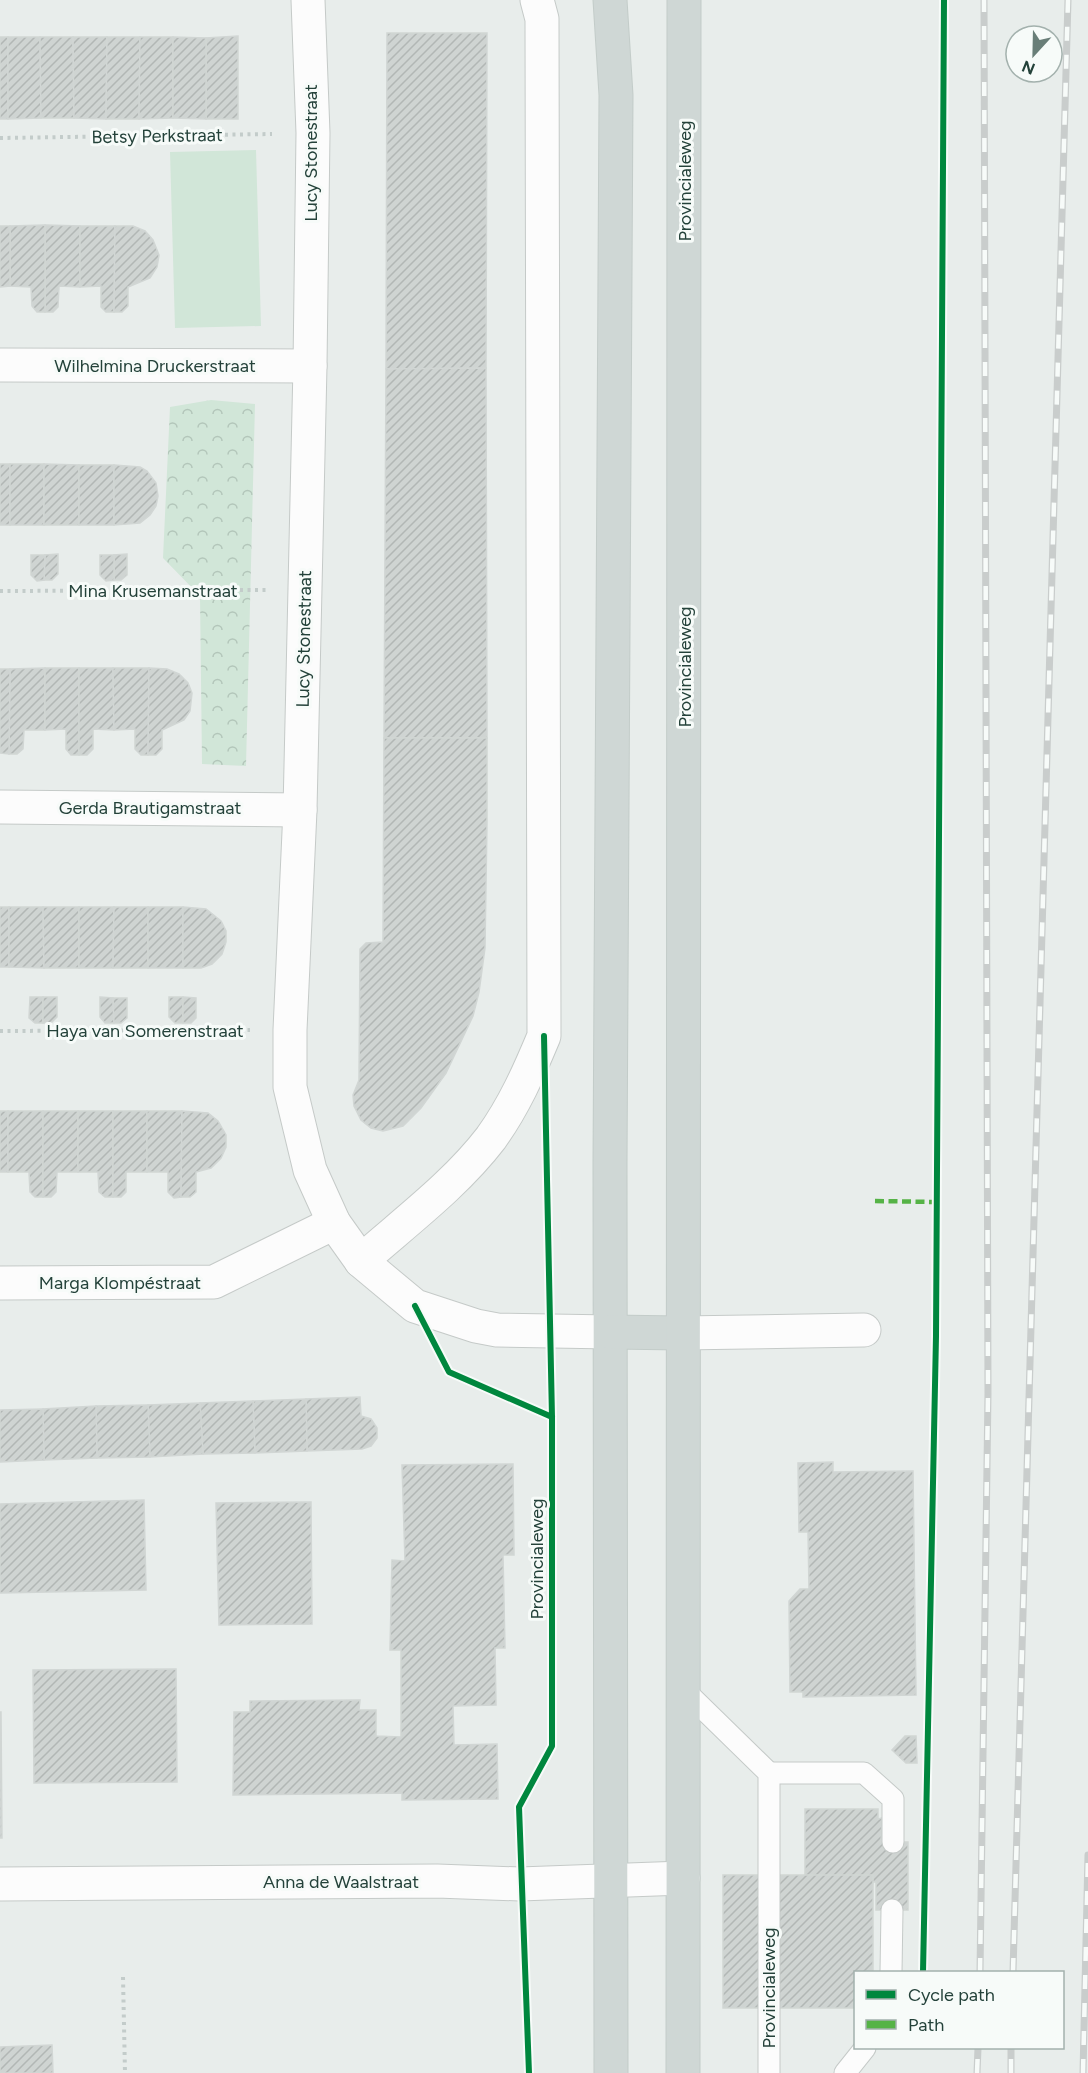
<svg xmlns="http://www.w3.org/2000/svg" width="1088" height="2073" font-family="Figtree,sans-serif">
  <style>
    .forest { fill: url(#forest-crowns) }
    .garden { fill: #d1e6d8 }
    .building { fill: url(#building-hatch); stroke: #d1d6d4; stroke-width: 1.5 }
    .lines { fill: none; stroke-linecap: round; stroke-linejoin: round }
    .service-casing { stroke: #c5cac8; stroke-width: 23 }
    .minor-casing { stroke: #c5cac8; stroke-width: 35 }
    .primary-casing { stroke: #c3ccc9; stroke-width: 35 }
    .path { stroke: #c3ccca; stroke-width: 4; stroke-dasharray: 3 4.5; stroke-linecap: butt }
    .service { stroke: #fcfcfc; stroke-width: 21 }
    .minor { stroke: #fcfcfc; stroke-width: 33 }
    .primary { stroke: #cfd7d5; stroke-width: 33 }
    .rail-casing { stroke: #c9cdcc; stroke-width: 7 }
    .rail { stroke: #f7fbf9; stroke-width: 4.5; stroke-dasharray: 14; stroke-linecap: butt }
    .quiet { stroke: #55b346; stroke-width: 4.5; stroke-dasharray: 9 4.5; stroke-linecap: butt }
    .cycleway-casing { stroke: #f7fbf9; stroke-width: 10 }
    .cycleway { stroke: #00873e; stroke-width: 6 }
    .labels { text-anchor: middle; dominant-baseline: central; stroke-width: 6; stroke-linejoin: round; paint-order: stroke }
    .street-label { font-size: 18px; fill: #24423a; stroke: #f7fbf9 }
  </style>
  <defs>
    <pattern id="forest-crowns" width="20" height="18" patternUnits="userSpaceOnUse" patternTransform="scale(1.5)"><rect width="20" height="18" fill="#d1e6d8"/><path d="M2 6a3 3 0 1 1 6 0M12 15a3 3 0 1 1 6 0" fill="none" stroke="#b3c6ba"/></pattern>
    <pattern id="building-hatch" width="6" height="6" patternUnits="userSpaceOnUse" patternTransform="scale(1.5)"><rect width="6" height="6" fill="#cfd4d2"/><path d="M-1 1l2-2M0 6l6-6M5 7l2-2" fill="none" stroke="#b2b7b5"/></pattern>
  </defs>
  <rect width="100%" height="100%" fill="#e8edeb"/>
  <polygon class="forest" points="211,400 255,404 246,766 202,764 200,596 163,558 170,407"/>
  <polygon class="garden" points="256,150 261,326 175,328 170,152"/>
  <g class="building">
    <polygon points="387,33 487,33 486,368 386,369"/>
    <polygon points="238,36 238,119 206,119 206,38"/>
    <rect x="0" y="37" width="8" height="82"/>
    <polygon points="8,37 40,37 41,118 8,119"/>
    <polygon points="40,37 73,37 74,118 41,118"/>
    <polygon points="73,37 107,37 106,119 74,118"/>
    <polygon points="107,37 140,37 139,119 106,119"/>
    <polygon points="140,37 173,37 173,118 139,119"/>
    <polygon points="173,37 206,38 206,119 173,118"/>
    <polygon points="45,225 80,226 80,287 59,286 58,307 53,312 45,312"/>
    <polygon points="45,225 45,312 37,312 32,306 31,287 10,286 10,226"/>
    <polygon points="0,226 10,226 10,286 0,287"/>
    <polygon points="80,226 115,226 114,312 106,312 101,307 101,286 80,287"/>
    <polygon points="115,226 133,226 145,231 153,240 159,255 157,267 150,278 128,287 128,306 122,312 114,312"/>
    <polygon points="486,368 487,738 384,738 386,369"/>
    <rect x="0" y="464" width="10" height="61"/>
    <rect x="10" y="464" width="34" height="61"/>
    <polygon points="44,464 79,465 79,525 44,525"/>
    <rect x="79" y="465" width="35" height="60"/>
    <polygon points="114,465 140,467 147,471 156,483 158,496 156,506 150,515 140,523 114,525"/>
    <polygon points="58,554 58,574 52,580 44,580 45,555"/>
    <polygon points="127,554 127,575 121,580 114,580 114,555"/>
    <polygon points="31,555 45,555 44,580 37,581 31,575"/>
    <polygon points="100,555 114,555 114,580 106,581 100,575"/>
    <polygon points="45,668 45,730 24,730 23,749 17,754 9,754 10,669"/>
    <polygon points="45,668 79,668 79,755 71,755 66,749 66,729 45,730"/>
    <polygon points="79,668 113,668 114,730 93,729 93,749 87,755 79,755"/>
    <polygon points="113,668 149,668 148,755 141,755 135,749 135,729 114,730"/>
    <polygon points="149,668 167,669 179,674 188,683 192,693 190,711 184,720 162,730 162,749 156,755 148,755"/>
    <polygon points="0,669 10,669 9,754 0,753"/>
    <polygon points="384,738 487,738 487,822 485,948 479,992 473,1016 446,1073 421,1108 403,1126 383,1131 371,1128 361,1120 354,1106 353,1095 359,1080 360,949 366,943 383,942"/>
    <rect x="0" y="907" width="9" height="60"/>
    <polygon points="9,907 43,907 44,968 9,967"/>
    <polygon points="43,907 79,907 79,968 44,968"/>
    <polygon points="79,907 114,907 113,968 79,968"/>
    <polygon points="114,907 148,907 148,968 113,968"/>
    <rect x="148" y="907" width="35" height="61"/>
    <polygon points="183,907 206,909 221,921 226,931 226,942 222,954 212,964 201,968 183,968"/>
    <polygon points="30,997 43,997 43,1023 35,1023 29,1018"/>
    <polygon points="43,997 57,997 57,1017 51,1023 43,1023"/>
    <polygon points="100,997 113,998 114,1023 105,1023 100,1017"/>
    <polygon points="169,997 183,997 183,1023 175,1023 169,1017"/>
    <polygon points="183,997 196,998 196,1018 191,1023 183,1023"/>
    <polygon points="113,998 127,998 127,1018 121,1023 114,1023"/>
    <rect x="0" y="1111" width="8" height="61"/>
    <polygon points="8,1111 43,1111 43,1197 35,1197 30,1192 29,1172 8,1172"/>
    <polygon points="43,1111 78,1111 78,1172 57,1172 56,1192 51,1197 43,1197"/>
    <polygon points="78,1111 113,1111 113,1197 105,1197 99,1192 98,1172 78,1172"/>
    <polygon points="113,1111 147,1111 147,1172 126,1172 126,1192 121,1197 113,1197"/>
    <polygon points="147,1111 182,1111 181,1197 174,1198 168,1192 168,1172 147,1172"/>
    <polygon points="182,1111 208,1113 218,1121 226,1135 226,1147 221,1158 211,1168 196,1172 196,1192 190,1197 181,1197"/>
    <polygon points="360,1397 361,1416 371,1419 377,1428 377,1438 371,1446 362,1449 307,1451 306,1399"/>
    <polygon points="306,1399 307,1451 255,1453 253,1401"/>
    <polygon points="253,1401 255,1453 203,1454 200,1403"/>
    <polygon points="200,1403 203,1454 150,1457 148,1405"/>
    <polygon points="148,1405 150,1457 97,1458 96,1406"/>
    <polygon points="96,1406 97,1458 44,1460 43,1409"/>
    <polygon points="43,1409 44,1460 0,1462 0,1410"/>
    <polygon points="833,1462 833,1472 913,1471 916,1695 803,1697 803,1692 790,1692 789,1601 800,1589 809,1589 808,1532 799,1532 798,1463"/>
    <polygon points="513,1464 514,1555 503,1555 505,1648 495,1648 496,1705 453,1706 454,1745 497,1744 498,1799 402,1800 402,1793 233,1795 234,1712 250,1712 250,1701 360,1700 359,1710 376,1710 376,1736 401,1737 401,1650 390,1650 392,1560 405,1561 402,1465"/>
    <polygon points="144,1500 146,1590 0,1593 0,1504"/>
    <polygon points="311,1502 312,1624 219,1625 216,1503"/>
    <polygon points="176,1669 177,1782 34,1783 33,1670"/>
    <polygon points="1,1712 2,1838 0,1838 0,1712"/>
    <polygon points="905,1736 916,1736 917,1763 906,1763 892,1750"/>
    <polygon points="805,1809 878,1809 878,1819 882,1818 881,1842 908,1842 908,1910 876,1910 876,1882 805,1882"/>
    <polygon points="723,1875 873,1875 873,1972 856,1972 856,2008 723,2008"/>
    <polygon points="52,2045 53,2073 0,2073 0,2047"/>
  </g>
  <g class="lines">
    <g class="service-casing">
      <g id="service">
        <polyline points="682,1688 769,1773 769,2073"/>
        <polyline points="769,1773 864,1773 893,1799 893,1842"/>
        <polyline points="891,1972 892,1910"/>
        <polyline points="845,2073 865,2048"/>
      </g>
    </g>
    <g class="minor-casing">
      <g id="minor">
        <polyline points="308,0 313,133 310,366 300,810 290,1030 290,1087 310,1170 334,1223 361,1261 415,1306 476,1326 497,1330 611,1332"/>
        <polyline points="0,365 310,366"/>
        <polyline points="0,807 300,810"/>
        <path d="M 361,1261 C 405,1222 455,1185 491,1138 C 514,1106 529,1072 544,1036 L 542,19 L 537,0"/>
        <polyline points="0,1283 214,1282 334,1223"/>
        <polyline points="681,1333 864,1330"/>
        <polyline points="0,1884 437,1881 520,1884 683,1878"/>
      </g>
    </g>
    <g class="primary-casing">
      <g id="primary">
        <polyline points="610,0 616,95 610,1163 611,2073"/>
        <polyline points="611,1332 681,1333"/>
        <polyline points="683,2073 684,0"/>
      </g>
    </g>
    <g class="path">
      <polyline points="0,138 272,134"/>
      <polyline points="0,591 266,590"/>
      <polyline points="0,1031 250,1030"/>
      <polyline points="123,1977 125,2073"/>
    </g>
    <use href="#service" class="service"/>
    <use href="#minor" class="minor"/>
    <use href="#primary" class="primary"/>
    <g class="rail-casing">
      <g id="rail">
        <polyline points="980,1972 988,1393 984,0"/>
        <polyline points="1013,1972 1068,0"/>
        <polyline points="977,2073 978,2048"/>
        <polyline points="1011,2073 1011,2048"/>
        <polyline points="1083,2073 1088,1855"/>
      </g>
    </g>
    <use href="#rail" class="rail"/>
    <polyline class="quiet" points="875,1201 936,1202"/>
    <g class="cycleway-casing">
      <g id="cycleway">
        <polyline points="415,1306 449,1372 552,1417"/>
        <polyline points="923,1972 936,1336 944,0"/>
        <polyline points="529,2073 519,1807 552,1746 552,1417 544,1036"/>
      </g>
    </g>
    <use href="#cycleway" class="cycleway"/>
  </g>
  <g class="labels">
    <g class="street-label">
      <text transform="translate(157 136) rotate(-1)">Betsy Perkstraat</text>
      <text transform="translate(311 153) rotate(-90)">Lucy Stonestraat</text>
      <text transform="translate(685 181) rotate(-90)">Provincialeweg</text>
      <text x="155" y="366">Wilhelmina Druckerstraat</text>
      <text x="153" y="591">Mina Krusemanstraat</text>
      <text transform="translate(304 639) rotate(-89)">Lucy Stonestraat</text>
      <text transform="translate(685 667) rotate(-90)">Provincialeweg</text>
      <text x="150" y="808">Gerda Brautigamstraat</text>
      <text x="145" y="1031">Haya van Somerenstraat</text>
      <text x="120" y="1283">Marga Klompéstraat</text>
      <text transform="translate(537 1559) rotate(-90)">Provincialeweg</text>
      <text x="341" y="1882">Anna de Waalstraat</text>
      <text transform="translate(769 1988) rotate(-90)">Provincialeweg</text>
    </g>
  </g>
  <rect x="854" y="1971" width="210" height="78" fill="#f7fbf9" stroke="#a3b1ad" stroke-width="1.5"/>
  <rect x="866" y="1990" width="30" height="9" fill="#00873e" stroke="#a3b1ad" stroke-width="1.5"/>
  <text x="908" y="2001" font-size="18" fill="#24423a">Cycle path</text>
  <rect x="866" y="2020" width="30" height="9" fill="#55b346" stroke="#a3b1ad" stroke-width="1.5"/>
  <text x="908" y="2031" font-size="18" fill="#24423a">Path</text>
  <g transform="translate(1034 54) rotate(202)"><circle r="28" fill="#f7fbf9" stroke="#a3b1ad" stroke-width="1.5"/>
  <path d="M0-4.5L10 22L0 15L-10 22Z" fill="#697e78"/>
  <text y="-9" font-size="16" font-weight="bold" text-anchor="middle" fill="#24423a">N</text>
  </g>
</svg>
